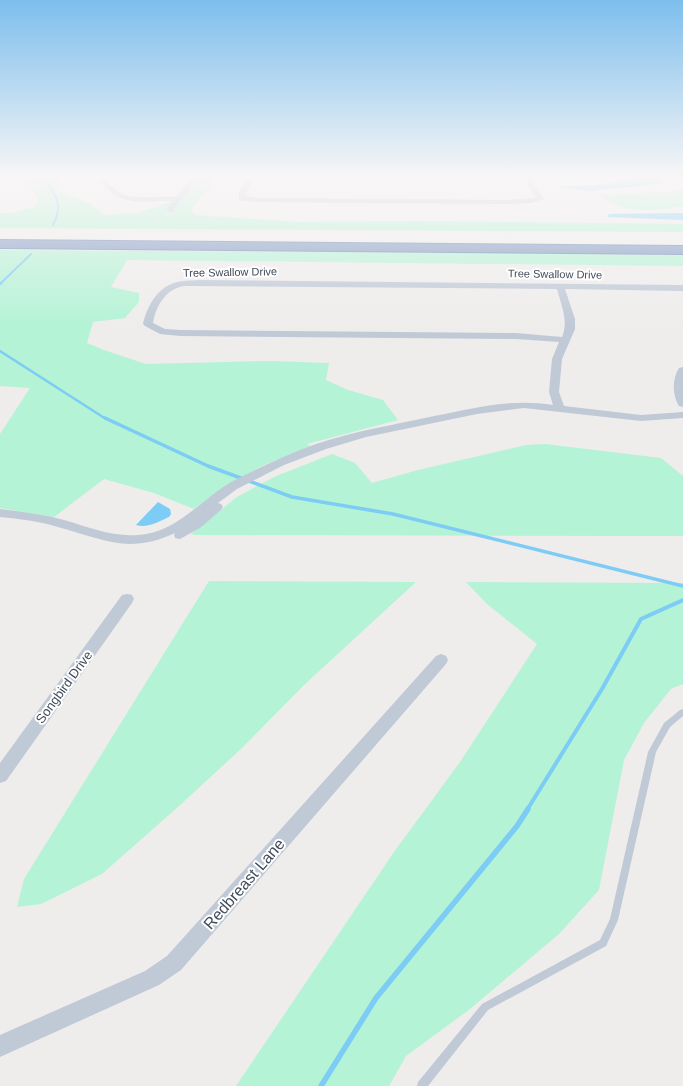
<svg xmlns="http://www.w3.org/2000/svg" width="683" height="1086" font-family="Helvetica,sans-serif">
  <style>
    .green { fill: #b4f3d5 }
    .water { fill: #7cccf5 }
    .lines { fill: none; stroke-linecap: round; stroke-linejoin: round }
    .stream-far4 { stroke: #7cccf5; stroke-width: 2 }
    .stream-far3 { stroke: #7cccf5; stroke-width: 2.5 }
    .stream-far2 { stroke: #7cccf5; stroke-width: 3.5 }
    .stream-far1 { stroke: #7cccf5; stroke-width: 4 }
    .stream { stroke: #7cccf5; stroke-width: 5.5 }
    .motorway-casing { stroke: #6980ad; stroke-width: 2 }
    .service { fill: #c0c9d6; fill-rule: evenodd }
    .minor { fill: #c0c9d6; fill-rule: evenodd }
    .motorway { fill: #7d96c2; fill-rule: evenodd }
    .labels { text-anchor: middle; dominant-baseline: central; stroke-width: 4; stroke-linejoin: round; paint-order: stroke }
    .far-street-label { font-size: 11px; fill: #424c5b; stroke: #fff }
    .street-label { font-size: 13px; fill: #424c5b; stroke: #fff }
    .near-street-label { font-size: 16px; fill: #424c5b; stroke: #fff }
  </style>
  <rect width="100%" height="100%" fill="#efecec"/>
  <g class="green">
    <polygon points="21,175 62,175 63,178 56,190 91,204 104,215 136,213 173,201 166,211 172,212 200,175 216,175 211,185 191,209 195,215 298,222 416,221 683,224 683,232 0,228 0,213 11,213 35,207 38,200 33,190 23,179"/>
    <path d="M 547,175 L 610,175 C 587,180 572,185 549,179 Z"/>
    <path d="M 683,189 L 683,206 C 652,212 626,214 598,195 L 661,193 Z"/>
    <polygon points="0,250 683,254 683,266 127,260 111,287 139,293 139,302 125,318 93,322 87,343 104,350 146,364 268,361 329,363 326,380 348,390 383,400 398,420 307,444 310,446 264,465 226,485 194,509 154,493 104,479 54,517 0,508 0,434 30,388 0,386"/>
    <polygon points="545,444 661,458 683,476 683,536 194,535 191,534 237,497 274,477 332,454 355,463 372,483 418,470 526,445"/>
    <polygon points="209,581 416,582 304,685 242,748 179,806 102,874 41,904 17,907 24,879"/>
    <polygon points="466,582 683,583 683,684 671,689 644,723 624,760 599,890 559,934 470,1009 406,1056 389,1086 236,1086 394,852 460,762 537,644 487,604"/>
  </g>
  <g class="water">
    <polygon points="649,176 662,177 665,179 660,184 589,191 561,187 561,186 592,186 632,178"/>
    <polygon points="683,213 683,220 607,217 609,214"/>
    <path d="M 158,502 L 170,509 L 171,514 L 169,517 C 160,521 147,529 136,525 Z"/>
  </g>
  <g class="lines">
    <g class="stream-far4">
      <path d="M 41,175 C 54,193 65,203 53,225"/>
      <polyline points="1,283 31,254"/>
    </g>
    <g class="stream-far3">
      <polyline points="0,284 2,282"/>
      <polyline points="0,351 106,419"/>
    </g>
    <polyline class="stream-far2" points="105,418 208,466 292,497 393,514 683,586"/>
    <polyline class="stream-far1" points="527,810 602,689 641,619 683,600"/>
    <polyline class="stream" points="321,1086 376,998 517,826 528,809"/>
    <g class="motorway-casing">
      <polygon id="motorway" points="0,240 683,246 683,254 0,248"/>
    </g>
    <polygon class="service" points="683,709 683,716 670,727 656,752 618,920 606,946 488,1010 428,1086 417,1086 418,1082 482,1004 600,940 610,919 648,752 664,723 680,710"/>
    <g class="minor">
      <path d="M 96,175 L 102,175 C 107,180 111,187 117,191 C 130,201 160,196 176,197 L 193,175 L 199,175 L 173,212 L 170,212 L 166,210 L 173,201 C 138,201 117,208 96,175 Z"/>
      <polygon points="250,175 256,175 247,192 246,196 257,198 508,200 536,198 528,185 527,175 533,175 534,185 544,199 531,203 508,204 257,202 239,200 239,192"/>
      <path d="M 199,280 L 683,285 L 683,291 L 565,289 L 575,319 L 575,329 L 562,359 L 559,392 L 564,406 L 641,415 L 683,412 L 683,418 L 641,421 L 524,408 L 477,414 L 366,437 L 326,449 L 284,465 L 237,489 L 218,503 L 221,504 L 223,507 L 221,510 L 200,528 L 180,539 L 175,538 L 174,535 L 175,533 C 128,555 103,539 58,527 C 39,521 19,519 0,517 L 0,509 L 8,510 C 26,512 46,515 64,520 C 92,528 116,539 146,534 C 181,528 204,497 233,481 C 260,467 288,454 316,444 C 354,431 394,425 434,416 C 474,408 512,398 553,405 L 549,392 L 552,359 L 559,342 L 516,339 L 180,336 L 160,334 L 145,326 L 143,324 C 147,307 156,289 174,283 C 182,280 191,281 199,280 ZM 185,286 L 557,289 C 561,305 569,321 562,337 L 516,333 L 180,330 L 165,329 L 153,323 C 156,306 166,288 185,286 Z"/>
      <path d="M 683,367 L 683,407 L 679,406 C 672,395 672,379 679,368 Z"/>
      <polygon points="127,594 132,595 134,599 132,603 6,781 0,783 0,763 122,595"/>
      <polygon points="441,654 446,656 448,660 446,664 181,970 159,985 0,1057 0,1035 145,971 167,956 436,656"/>
    </g>
    <use href="#motorway" class="motorway"/>
  </g>
  <linearGradient id="sky" x2="0" y2="1"><stop stop-color="#7dbeed"/><stop offset="0.54" stop-color="#f8f6f6"/><stop offset="1" stop-color="#f8f6f6" stop-opacity="0"/></linearGradient>
  <rect width="683" height="327" fill="url(#sky)"/>
  <g class="labels">
    <g class="far-street-label">
      <text transform="translate(230 272) rotate(-1)">Tree Swallow Drive</text>
      <text transform="translate(555 274) rotate(1)">Tree Swallow Drive</text>
    </g>
    <g class="street-label">
      <text transform="translate(64 687) rotate(-54)">Songbird Drive</text>
    </g>
    <g class="near-street-label">
      <text transform="translate(244 884) rotate(-49)">Redbreast Lane</text>
    </g>
  </g>
</svg>
